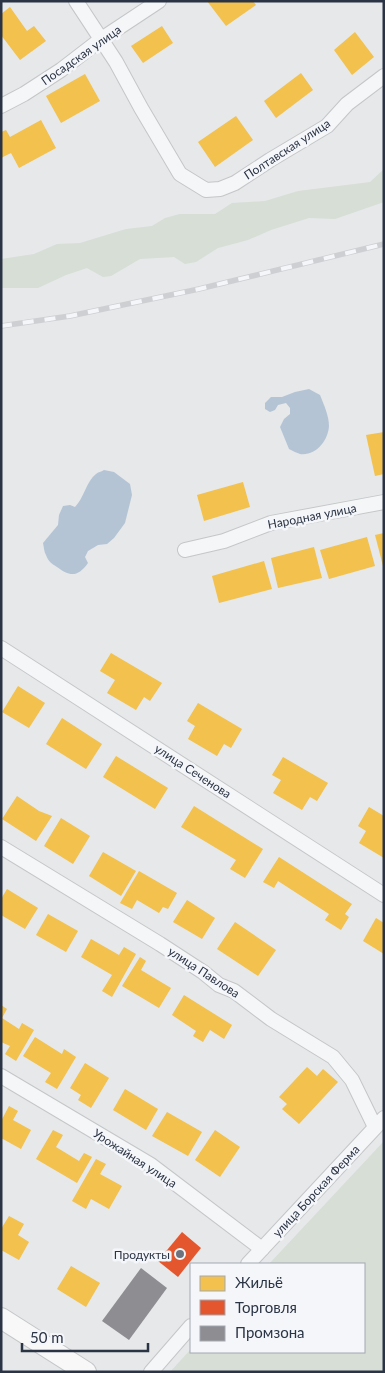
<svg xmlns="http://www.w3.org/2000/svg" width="385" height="1373" font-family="Lato,sans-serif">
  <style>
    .green { fill: #d6ded6 }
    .water { fill: #b4c4d5 }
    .homes { fill: #f2c14e }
    .shops { fill: #e4572e }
    .industry { fill: #8d8d92 }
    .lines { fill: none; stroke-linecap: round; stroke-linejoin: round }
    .street-casing { stroke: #c4c6c8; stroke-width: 16 }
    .secondary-casing { stroke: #c4c6c8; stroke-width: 22 }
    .street { stroke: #f5f6f7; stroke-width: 14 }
    .secondary { stroke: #f8f8f8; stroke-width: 20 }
    .rail-casing { stroke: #cecfd2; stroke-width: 5.5 }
    .rail { stroke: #f4f6f9; stroke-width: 4; stroke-dasharray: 11; stroke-linecap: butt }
    .poi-dot { fill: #6c737f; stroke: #f4f6f9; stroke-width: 2 }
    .labels { text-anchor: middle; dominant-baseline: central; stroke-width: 5; stroke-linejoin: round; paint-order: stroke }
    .street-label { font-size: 12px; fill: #2b3445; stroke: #f4f6f9 }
    .poi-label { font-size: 12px; fill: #2b3445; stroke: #f4f6f9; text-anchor: end }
  </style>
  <rect width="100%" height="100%" fill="#e6e8ea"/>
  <g class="green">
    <polygon points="384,169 384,202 335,219 309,218 271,230 248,240 218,248 196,262 185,264 174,257 140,259 111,276 103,277 87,268 66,275 38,288 1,288 1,259 34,254 57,244 80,243 126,229 152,226 165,218 180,214 215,214 232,203 265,201 298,191 370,182"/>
    <polygon points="384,1141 384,1372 170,1372 191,1349 191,1352 364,1352 364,1264 269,1264"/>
  </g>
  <g class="water">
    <path d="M 309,389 L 320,395 C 324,405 329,416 329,426 C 328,441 316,456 300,454 C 297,453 293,451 289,449 L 280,427 L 284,419 L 290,414 L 290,408 L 286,403 L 278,405 L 275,410 L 270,412 L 265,409 L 265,403 L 271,397 L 282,397 L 295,392 Z"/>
    <path d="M 104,470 L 114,472 L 130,484 L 132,495 L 125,523 L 114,538 L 107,544 L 98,545 L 88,551 L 85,557 L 88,563 C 78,577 70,577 57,567 C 52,564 48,561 46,555 C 44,552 44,547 43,543 L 58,525 L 59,515 L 63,506 L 70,505 L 75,507 C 84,498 86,482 96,474 C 98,472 101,472 104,470 Z"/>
  </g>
  <g class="homes">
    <polygon points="207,1 253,1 256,5 226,26"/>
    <polygon points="10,7 27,31 34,26 46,41 20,60 1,35 1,14"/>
    <polygon points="162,26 173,43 143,63 131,46"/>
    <polygon points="355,32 374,57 352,75 334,50"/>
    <polygon points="301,73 313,90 276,118 264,101"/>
    <polygon points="85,74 100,101 61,123 46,96"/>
    <polygon points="236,116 253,140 215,167 198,142"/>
    <polygon points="41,120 56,148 19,168 11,153 1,158 1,132 6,130 10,137"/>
    <polygon points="384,432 384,474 375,476 366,435"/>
    <polygon points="243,482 250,507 204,521 197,495"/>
    <polygon points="384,533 384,565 383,566 375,535"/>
    <polygon points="367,537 375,566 329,579 320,550"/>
    <polygon points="314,547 322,578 278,588 271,558"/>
    <polygon points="264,561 272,589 219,603 212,576"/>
    <polygon points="111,653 162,683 150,701 144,697 136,710 107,693 115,680 100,671"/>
    <polygon points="18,686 45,703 29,728 2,712"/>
    <polygon points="198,703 242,729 231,748 224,744 217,756 188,739 195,726 187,721"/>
    <polygon points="62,718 102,744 86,769 46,744"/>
    <polygon points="116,756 168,788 155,809 103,777"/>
    <polygon points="283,757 328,783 317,801 310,797 302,810 273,793 281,780 272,775"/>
    <polygon points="17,796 39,811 52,816 36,841 2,819"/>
    <polygon points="194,806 263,849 245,878 230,869 236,860 181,827"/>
    <polygon points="369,807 384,816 384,858 359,843 366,831 358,826"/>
    <polygon points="61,818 90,836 73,864 44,846"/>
    <polygon points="103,852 136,871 121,896 89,876"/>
    <polygon points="279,857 352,904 345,914 349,917 341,930 325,920 329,914 278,881 274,888 263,882"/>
    <polygon points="139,871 177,893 168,909 163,907 159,913 137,900 132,909 120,903"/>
    <polygon points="7,889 38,908 25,929 1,915 1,899"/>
    <polygon points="187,900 215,918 202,939 173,922"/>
    <polygon points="48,914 78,931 66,952 36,935"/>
    <polygon points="376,918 384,923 384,954 363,941"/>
    <polygon points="235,922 276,950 258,976 217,949"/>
    <polygon points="91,939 119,955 124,947 136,954 112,997 102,991 112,975 81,957"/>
    <polygon points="140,957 146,961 141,970 171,988 159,1008 122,986"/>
    <polygon points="184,995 232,1025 224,1039 210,1030 203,1042 193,1036 196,1031 172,1015"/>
    <polygon points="1,1005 7,1009 2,1018 19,1029 22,1023 34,1030 16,1061 5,1054 10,1046 1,1042"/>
    <polygon points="35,1037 62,1054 64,1049 76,1057 57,1089 45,1082 51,1073 23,1056"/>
    <polygon points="85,1063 109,1078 91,1108 78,1100 81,1095 70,1088"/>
    <polygon points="307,1067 317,1076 323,1069 338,1082 299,1124 282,1109 287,1104 279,1097"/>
    <polygon points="125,1089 158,1109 146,1130 113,1110"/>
    <polygon points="9,1106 18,1111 13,1120 31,1130 21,1149 1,1138 1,1121"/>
    <polygon points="167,1112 202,1132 188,1156 152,1136"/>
    <polygon points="53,1130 63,1135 56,1147 79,1161 84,1153 92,1157 77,1183 36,1159"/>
    <polygon points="215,1130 240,1147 220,1177 195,1160"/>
    <polygon points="96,1159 106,1164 100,1174 122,1186 109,1209 91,1199 86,1209 72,1201"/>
    <polygon points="9,1216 24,1224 18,1235 29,1242 19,1260 1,1250 1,1229"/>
    <polygon points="71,1266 100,1283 86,1307 57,1289"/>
  </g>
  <polygon class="shops" points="182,1232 201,1248 178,1277 158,1261"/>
  <polygon class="industry" points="141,1268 167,1288 129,1340 102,1321"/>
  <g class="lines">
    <g class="street-casing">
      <g id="street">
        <polyline points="76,1 116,62 141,108 180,174 206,190 220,189 235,183 270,160 327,126 347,104 384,76"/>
        <polyline points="1,106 24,94 61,70 100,40 159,1"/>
        <polyline points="185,550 224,541 271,523 384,502"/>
        <polyline points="1,648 384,895"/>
        <polyline points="1,847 160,944 203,972 219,985 234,991 271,1019 333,1057 352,1080 375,1127"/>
        <polyline points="1,1076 151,1165 262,1249"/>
        <polyline points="248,1264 384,1118"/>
        <polyline points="151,1372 191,1326"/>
      </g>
    </g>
    <g class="secondary-casing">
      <polyline id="secondary" points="1,1318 86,1372"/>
    </g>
    <use href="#street" class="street"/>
    <use href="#secondary" class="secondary"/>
    <g class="rail-casing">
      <polyline id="rail" points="1,326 70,316 199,289 384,244"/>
    </g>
    <use href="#rail" class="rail"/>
  </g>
  <circle class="poi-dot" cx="180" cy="1254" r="5"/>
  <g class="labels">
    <g class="street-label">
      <text transform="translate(81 55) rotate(-35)">Посадская улица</text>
      <text transform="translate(287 149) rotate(-33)">Полтавская улица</text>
      <text transform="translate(312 516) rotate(-11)">Народная улица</text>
      <text transform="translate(193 771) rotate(33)">улица Сеченова</text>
      <text transform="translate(204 972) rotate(33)">улица Павлова</text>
      <text transform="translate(135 1158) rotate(33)">Урожайная улица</text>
      <text transform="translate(316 1191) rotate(-47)">улица Борская Ферма</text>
    </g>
    <g class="poi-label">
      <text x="170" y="1254">Продукты</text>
    </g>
  </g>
  <rect width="385" height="1373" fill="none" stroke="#2b3445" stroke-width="5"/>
  <rect x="190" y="1263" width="175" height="90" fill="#f4f6f9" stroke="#a4a8b1"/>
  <rect x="200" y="1276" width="25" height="15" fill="#f2c14e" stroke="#a4a8b1"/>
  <text x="235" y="1288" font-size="15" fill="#2b3445">Жильё</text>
  <rect x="200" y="1300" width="25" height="15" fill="#e4572e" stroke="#a4a8b1"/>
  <text x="235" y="1313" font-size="15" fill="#2b3445">Торговля</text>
  <rect x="200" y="1326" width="25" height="15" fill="#8d8d92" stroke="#a4a8b1"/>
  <text x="235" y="1338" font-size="15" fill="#2b3445">Промзона</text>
  <path d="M22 1343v8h126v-8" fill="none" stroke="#2b3445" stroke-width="2.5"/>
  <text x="30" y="1343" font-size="15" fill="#2b3445" stroke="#f4f6f9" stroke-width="4" paint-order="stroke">50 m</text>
</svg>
